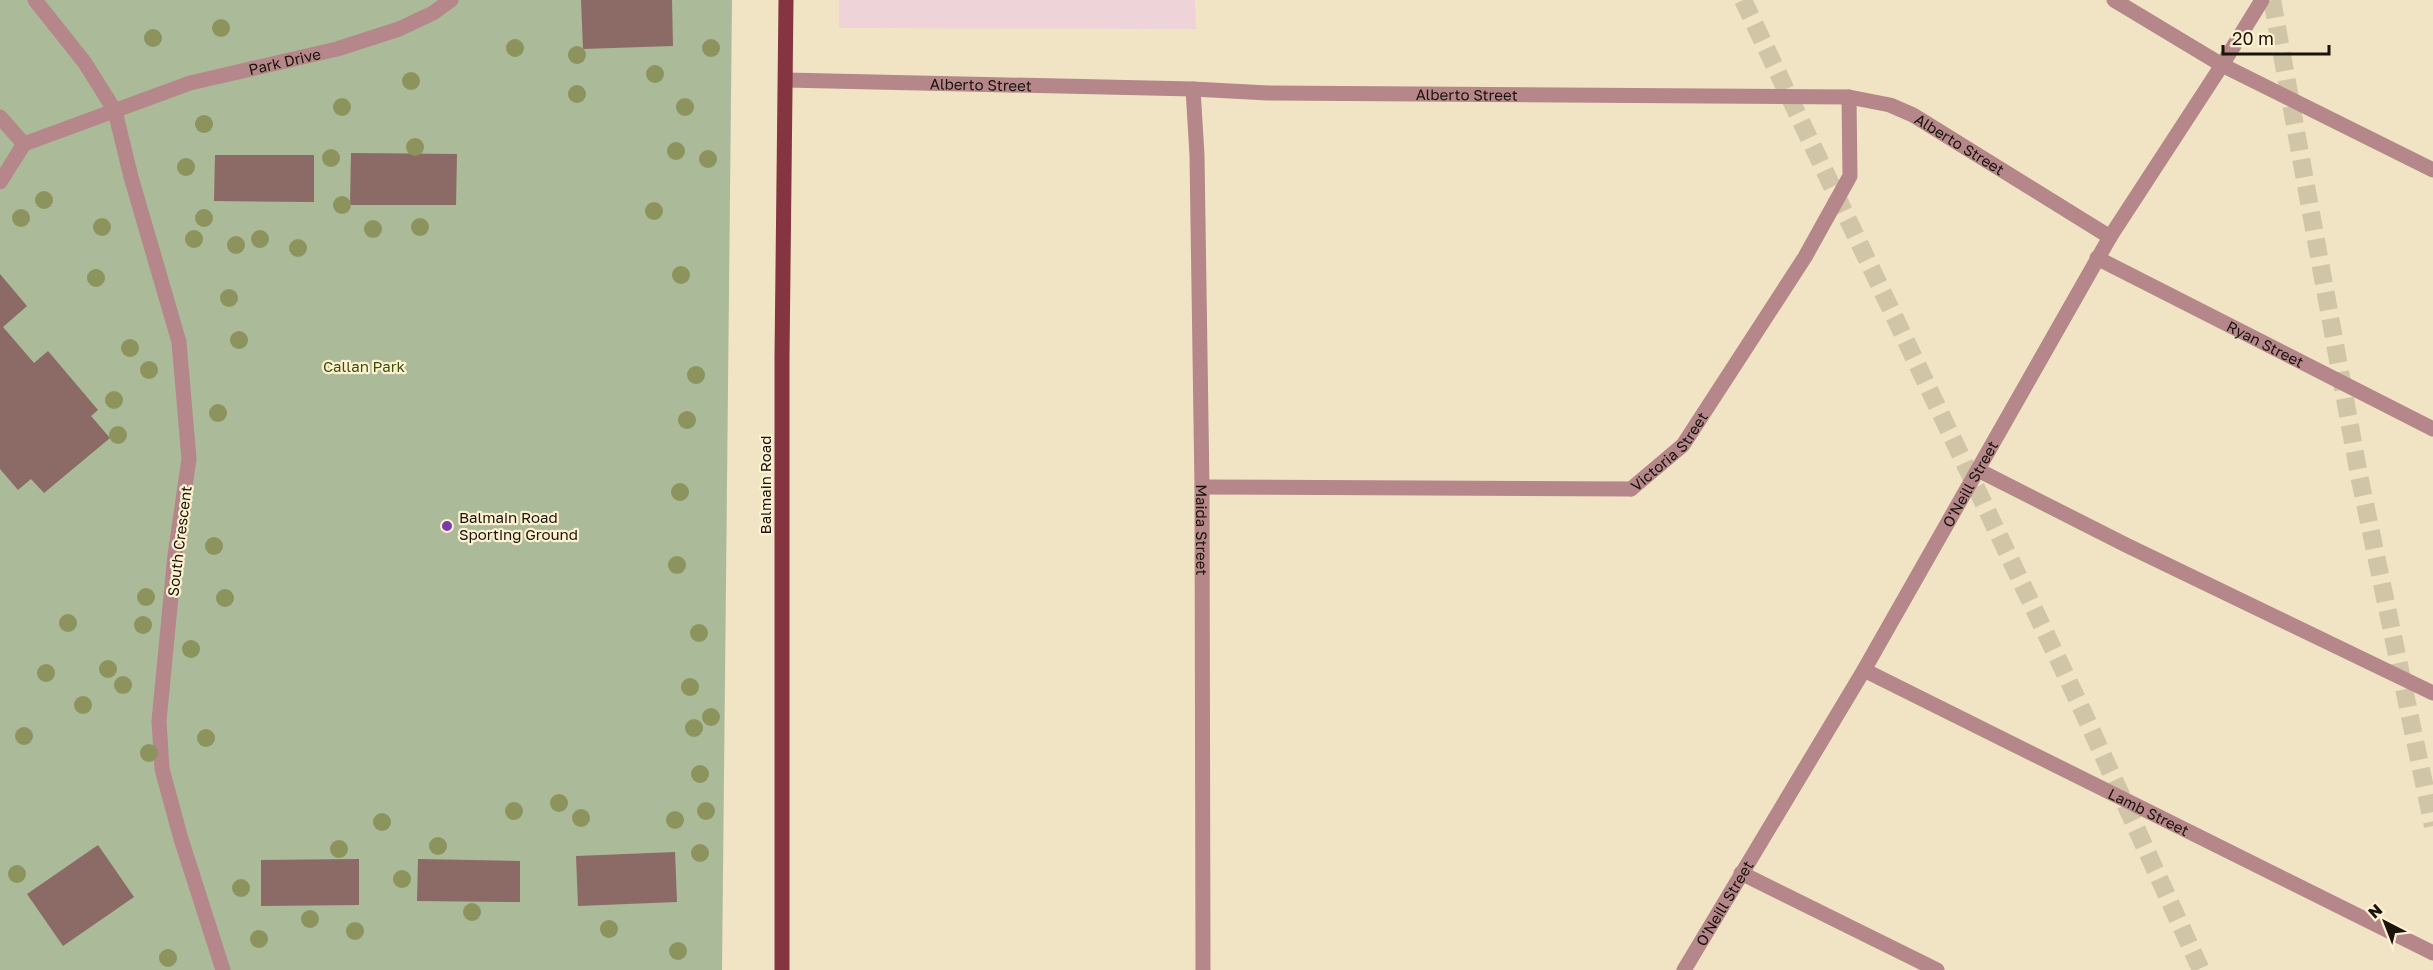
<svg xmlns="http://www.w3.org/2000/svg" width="2433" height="970" font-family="'Golos Text',sans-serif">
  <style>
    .industrial { fill: #eed3d8 }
    .green { fill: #abba98 }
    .building { fill: #8c6a65 }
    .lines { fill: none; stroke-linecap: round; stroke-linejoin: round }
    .highway-tunnel { stroke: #d1c5a8; stroke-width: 18; stroke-dasharray: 18 9; stroke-linecap: butt }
    .lane { stroke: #b5868a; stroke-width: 15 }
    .street { stroke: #b5868a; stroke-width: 15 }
    .primary { stroke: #853540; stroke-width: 15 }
    .tree { fill: #8c935c }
    .poi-dot { fill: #7c39ad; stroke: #fef1d1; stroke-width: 2 }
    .labels { text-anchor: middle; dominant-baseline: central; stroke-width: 4.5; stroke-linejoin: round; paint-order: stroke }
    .street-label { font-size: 15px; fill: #1a150a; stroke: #fef1d1 }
    .park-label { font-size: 15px; fill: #395107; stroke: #fef1d1 }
    .poi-label { font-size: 15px; fill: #1a150a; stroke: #fef1d1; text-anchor: start }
  </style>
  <rect width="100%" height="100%" fill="#f1e4c4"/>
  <polygon class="industrial" points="839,0 1195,0 1196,29 839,28"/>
  <polygon class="green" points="0,0 732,0 722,970 0,970"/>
  <g class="building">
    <polygon points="581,0 672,0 673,46 583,49"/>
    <polygon points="351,153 457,154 456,205 350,205"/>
    <polygon points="215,155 314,155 314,202 214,201"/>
    <polygon points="0,274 27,306 3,327 34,363 48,351 98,410 91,416 110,438 44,493 31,479 18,490 0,469"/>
    <polygon points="98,845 134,897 63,946 27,894"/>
    <polygon points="675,852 677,902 578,906 576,856"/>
    <polygon points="359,859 359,905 261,906 261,860"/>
    <polygon points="418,859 520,861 520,902 417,901"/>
  </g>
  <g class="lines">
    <g class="highway-tunnel">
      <polyline points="1743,0 2079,703 2201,970"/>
      <polyline points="2272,0 2359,475 2433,826"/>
    </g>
    <g class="lane">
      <polyline points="35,0 85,63 115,111 131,177 179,342 189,459 175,555 159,721 162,769 181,839 223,970"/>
      <polyline points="2114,0 2222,65 2433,170"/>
      <path id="s1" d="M 0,117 L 24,144 L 190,83 L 337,49 L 399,29 L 433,13 L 451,0"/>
      <polyline points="0,182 24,144"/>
      <polyline points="1978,470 2126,545 2433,693"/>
      <path id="s2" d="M 1631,489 L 1683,445 L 1805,257 L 1850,176 L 1849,97"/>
      <polyline points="1741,873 1937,970"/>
    </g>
    <g class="street">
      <path id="s3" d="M 786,80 L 1193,89 L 1268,93 L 1849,97 L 1890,105 L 1913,115 L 2110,237"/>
      <path id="s4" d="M 1193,89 L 1197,155 L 1202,487 L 1203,970"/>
      <path id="s5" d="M 2097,258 L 2433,429"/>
      <polyline points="1202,487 1631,489"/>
      <path id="s6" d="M 1864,670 L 2433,953"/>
      <path id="s7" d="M 1684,970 L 1864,670 L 2110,237 L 2222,65 L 2262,0"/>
    </g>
    <polyline class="primary" points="782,970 782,358 786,0"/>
  </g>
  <g class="tree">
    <circle cx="221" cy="28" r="9"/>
    <circle cx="153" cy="38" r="9"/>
    <circle cx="515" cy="48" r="9"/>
    <circle cx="711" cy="48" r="9"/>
    <circle cx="577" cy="55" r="9"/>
    <circle cx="655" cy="74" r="9"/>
    <circle cx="411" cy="81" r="9"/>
    <circle cx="577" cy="94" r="9"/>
    <circle cx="342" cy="107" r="9"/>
    <circle cx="685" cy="107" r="9"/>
    <circle cx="204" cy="124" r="9"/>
    <circle cx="415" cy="147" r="9"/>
    <circle cx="676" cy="151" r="9"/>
    <circle cx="331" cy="158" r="9"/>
    <circle cx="708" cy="159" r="9"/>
    <circle cx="186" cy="167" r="9"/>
    <circle cx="44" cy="200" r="9"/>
    <circle cx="342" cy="205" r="9"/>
    <circle cx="654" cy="211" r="9"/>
    <circle cx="21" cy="218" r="9"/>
    <circle cx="204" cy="218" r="9"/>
    <circle cx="102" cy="227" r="9"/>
    <circle cx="420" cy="227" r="9"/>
    <circle cx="373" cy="229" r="9"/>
    <circle cx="194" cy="239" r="9"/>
    <circle cx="260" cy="239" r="9"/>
    <circle cx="236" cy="245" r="9"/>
    <circle cx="298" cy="248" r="9"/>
    <circle cx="681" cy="275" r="9"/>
    <circle cx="96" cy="278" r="9"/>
    <circle cx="229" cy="298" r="9"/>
    <circle cx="239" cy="340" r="9"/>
    <circle cx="130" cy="348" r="9"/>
    <circle cx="149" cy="370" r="9"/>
    <circle cx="696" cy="375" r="9"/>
    <circle cx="114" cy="400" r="9"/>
    <circle cx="218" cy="413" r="9"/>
    <circle cx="687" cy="420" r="9"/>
    <circle cx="118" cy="435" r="9"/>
    <circle cx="680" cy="492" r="9"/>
    <circle cx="214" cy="546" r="9"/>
    <circle cx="677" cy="565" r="9"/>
    <circle cx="146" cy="597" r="9"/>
    <circle cx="225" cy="598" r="9"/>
    <circle cx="68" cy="623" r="9"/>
    <circle cx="143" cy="625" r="9"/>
    <circle cx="699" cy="633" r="9"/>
    <circle cx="191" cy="649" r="9"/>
    <circle cx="108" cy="669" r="9"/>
    <circle cx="46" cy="673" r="9"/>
    <circle cx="123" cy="685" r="9"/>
    <circle cx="690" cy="687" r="9"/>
    <circle cx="83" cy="705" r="9"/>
    <circle cx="711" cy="717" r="9"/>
    <circle cx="694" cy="728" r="9"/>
    <circle cx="24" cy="736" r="9"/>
    <circle cx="206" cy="738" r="9"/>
    <circle cx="149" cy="753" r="9"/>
    <circle cx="700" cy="774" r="9"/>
    <circle cx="559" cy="803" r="9"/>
    <circle cx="514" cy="811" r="9"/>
    <circle cx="706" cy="811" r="9"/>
    <circle cx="581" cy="818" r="9"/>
    <circle cx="675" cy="820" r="9"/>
    <circle cx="382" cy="822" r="9"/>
    <circle cx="438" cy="846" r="9"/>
    <circle cx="339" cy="849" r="9"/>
    <circle cx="700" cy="853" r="9"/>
    <circle cx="17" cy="874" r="9"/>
    <circle cx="402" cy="879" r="9"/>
    <circle cx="241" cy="888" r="9"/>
    <circle cx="472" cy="912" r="9"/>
    <circle cx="310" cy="919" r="9"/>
    <circle cx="609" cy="929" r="9"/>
    <circle cx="355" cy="931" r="9"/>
    <circle cx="259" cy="939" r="9"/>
    <circle cx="678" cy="951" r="9"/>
    <circle cx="168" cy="958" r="9"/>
  </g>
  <circle class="poi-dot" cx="447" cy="526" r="6"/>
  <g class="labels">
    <g class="street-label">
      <text stroke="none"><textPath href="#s1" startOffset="310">Park Drive</textPath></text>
      <text stroke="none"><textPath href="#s3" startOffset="195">Alberto Street</textPath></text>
      <text stroke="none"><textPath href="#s3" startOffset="681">Alberto Street</textPath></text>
      <text stroke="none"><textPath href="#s3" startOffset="1185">Alberto Street</textPath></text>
      <text stroke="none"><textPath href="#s5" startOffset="189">Ryan Street</textPath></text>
      <text stroke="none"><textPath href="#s2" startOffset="54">Victoria Street</textPath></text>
      <text stroke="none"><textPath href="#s7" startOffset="564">O'Neill Street</textPath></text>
      <text transform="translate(765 485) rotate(-90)">Balmain Road</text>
      <text stroke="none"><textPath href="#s4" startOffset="441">Maida Street</textPath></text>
      <text transform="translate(179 541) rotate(-83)">South Crescent</text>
      <text stroke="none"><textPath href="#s6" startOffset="318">Lamb Street</textPath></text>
      <text stroke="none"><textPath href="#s7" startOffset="78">O'Neill Street</textPath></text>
    </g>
    <g class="park-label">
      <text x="364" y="366">Callan Park</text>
    </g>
    <g class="poi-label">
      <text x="459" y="517">Balmain Road<tspan x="459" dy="17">Sporting Ground</tspan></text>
    </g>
  </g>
  <g transform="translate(2385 922) rotate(318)" stroke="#fef1d1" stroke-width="4.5" paint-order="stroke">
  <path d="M0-4.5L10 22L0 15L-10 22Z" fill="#1a150a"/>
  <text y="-9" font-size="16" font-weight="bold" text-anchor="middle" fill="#1a150a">N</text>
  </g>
  <path d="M2223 45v9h106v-9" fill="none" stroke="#1a150a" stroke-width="3"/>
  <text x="2232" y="45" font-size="18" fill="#1a150a" stroke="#fef1d1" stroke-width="4.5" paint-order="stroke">20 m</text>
</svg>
